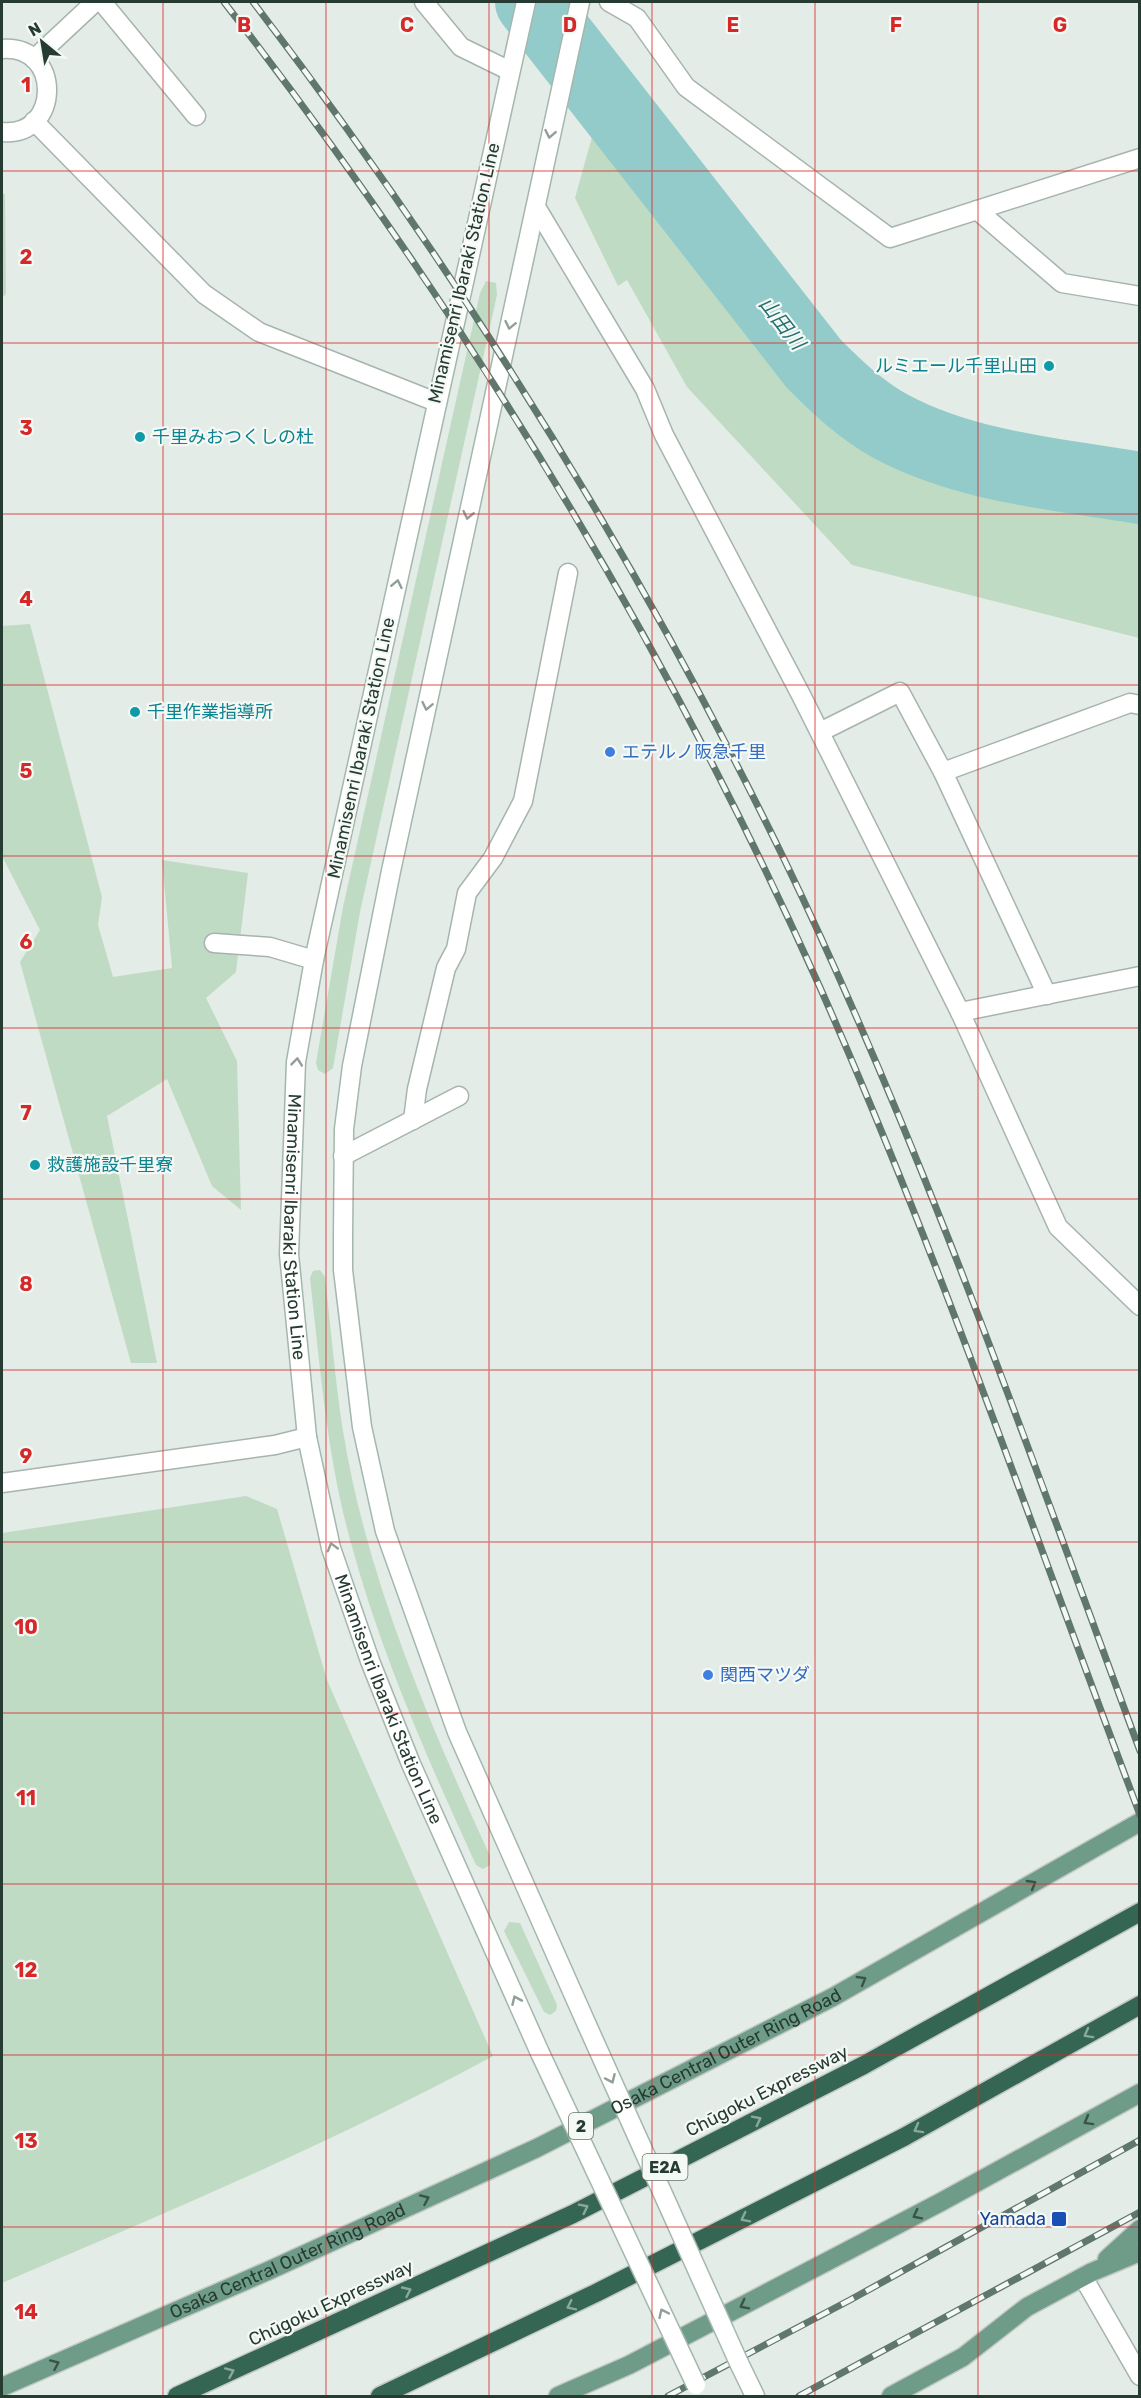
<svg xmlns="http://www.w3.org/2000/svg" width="1141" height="2398" font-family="Rubik,'Noto Sans JP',sans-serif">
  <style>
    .green { fill: #c0dbc3 }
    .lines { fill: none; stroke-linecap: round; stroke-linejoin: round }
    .river { stroke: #93cbca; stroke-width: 72 }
    .service-casing { stroke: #a7b4ad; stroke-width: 21 }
    .minor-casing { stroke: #a7b4ad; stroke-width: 21 }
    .secondary-casing { stroke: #a4b7ad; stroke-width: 21 }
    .primary-casing { stroke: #c2c8c6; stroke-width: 21 }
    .motorway-casing { stroke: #c2c8c6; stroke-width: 21 }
    .service { stroke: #fff; stroke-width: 18 }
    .minor { stroke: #fff; stroke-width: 18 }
    .secondary { stroke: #fff; stroke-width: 18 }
    .primary { stroke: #6e9c89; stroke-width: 18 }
    .motorway { stroke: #356553; stroke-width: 18 }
    .rail-casing { stroke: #60776d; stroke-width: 7 }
    .rail { stroke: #f5f9f6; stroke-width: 4.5; stroke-dasharray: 14; stroke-linecap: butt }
    .secondary-bridge-casing { stroke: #a4b7ad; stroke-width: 21; stroke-linecap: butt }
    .secondary-bridge { stroke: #fff; stroke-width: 18 }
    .oneway { stroke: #929e98 }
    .oneway2 { stroke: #385448 }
    .oneway3 { stroke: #8ba89c }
    .grid { fill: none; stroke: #d62828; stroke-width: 1.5; stroke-opacity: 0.55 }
    .culture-dot { fill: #0f9aa8; stroke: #f5f9f6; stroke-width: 2 }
    .shop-dot { fill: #3f7fe0; stroke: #f5f9f6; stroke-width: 2 }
    .transit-dot { fill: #1a4fb4; stroke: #f5f9f6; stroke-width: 2 }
    .labels { text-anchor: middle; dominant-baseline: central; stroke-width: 4.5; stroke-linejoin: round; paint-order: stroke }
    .shield { fill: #f5f9f6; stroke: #64756d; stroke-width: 1.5 }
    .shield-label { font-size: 16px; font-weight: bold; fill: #263c32 }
    .street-label { font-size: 18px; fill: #263c32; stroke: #f5f9f6 }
    .culture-label { font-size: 18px; fill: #0d838f; stroke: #f5f9f6; text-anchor: start }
    .shop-label { font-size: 18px; fill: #366cbe; stroke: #f5f9f6; text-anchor: start }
    .transit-label { font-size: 18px; fill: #164399; stroke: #f5f9f6; text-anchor: end }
    .water-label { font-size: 20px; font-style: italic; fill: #267071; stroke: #f5f9f6 }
    .grid-label { font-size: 20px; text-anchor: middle; font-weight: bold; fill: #d62828; stroke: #f5f9f6; stroke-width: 4.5; stroke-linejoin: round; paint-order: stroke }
  </style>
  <rect width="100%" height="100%" fill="#e4ece7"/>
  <g class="green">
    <polygon points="597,119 802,376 855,424 912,456 964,474 1139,509 1139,638 852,565 687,387 627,280 618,286 575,198"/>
    <polygon points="2,192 5,195 6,294 2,298"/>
    <polygon points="486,281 496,283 497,295 360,912 333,1068 325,1074 318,1070 316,1063 343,907 480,293"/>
    <polygon points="30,624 102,897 98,925 113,977 172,968 162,860 248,873 236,972 206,998 237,1061 241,1210 212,1186 167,1079 107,1116 157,1363 131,1363 20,962 40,930 2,856 2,626"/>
    <path d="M 320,1270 L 325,1277 C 331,1328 335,1380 343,1431 C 367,1579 428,1720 490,1856 L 490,1865 L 483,1869 L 476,1865 C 428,1760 381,1654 351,1543 C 327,1457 320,1366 310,1278 L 313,1271 Z"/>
    <path d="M 246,1496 L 277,1509 L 327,1680 L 493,2056 C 335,2142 167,2212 2,2283 L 2,1533 Z"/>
    <polygon points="509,1922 520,1923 557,2005 556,2011 550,2015 544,2012 504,1931"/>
  </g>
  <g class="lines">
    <path class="river" d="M 531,2 L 814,364 C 838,388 862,411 892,427 C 967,467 1057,474 1140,488"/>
    <g class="service-casing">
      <g id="service">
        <polyline points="102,2 196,116"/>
        <polyline points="424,2 461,47 510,71"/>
        <path d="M 2,49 C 63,44 61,138 2,132"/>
        <polyline points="34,59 95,2"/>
        <polyline points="34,121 204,294 259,332 436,402"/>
        <polyline points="536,207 645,389 664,435 801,695 960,1012 1058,1227 1140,1306"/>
        <polyline points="977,210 1062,283 1140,296"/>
        <polyline points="820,732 900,692 943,772 1130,703 1140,705"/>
        <polyline points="943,772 1047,995"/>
        <polyline points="214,943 270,947 314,960"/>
        <polyline points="960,1012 1140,976"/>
        <polyline points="413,1120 417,1089 446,968 456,949 467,893 493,858 523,801 568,573"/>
        <polyline points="343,1156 459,1096"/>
        <polyline points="2,1483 275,1445 307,1437"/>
        <polyline points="1083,2277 1140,2376"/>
      </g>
    </g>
    <g class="minor-casing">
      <polyline id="minor" points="609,2 637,18 686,87 890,238 1140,158"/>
    </g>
    <g class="secondary-casing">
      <g id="secondary">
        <path id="s1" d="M 526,2 L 314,960 L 296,1062 L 289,1254 L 307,1437 L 331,1548 L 370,1661 L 411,1764 L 540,2053"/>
        <polyline points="580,2 391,871 352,1066 344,1129 343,1236 343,1270 362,1427 385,1531 457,1732 587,2025"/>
        <polyline points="739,2363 755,2396"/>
      </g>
    </g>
    <g class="primary-casing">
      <g id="primary">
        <polyline points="1107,2259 1140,2229"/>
        <path id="s2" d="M 2,2387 L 270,2270 L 537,2148 L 833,1997 L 1140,1822"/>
        <polyline points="558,2396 629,2365 941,2202 1140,2093"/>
        <polyline points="891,2396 963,2357 1027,2307 1092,2272 1140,2252"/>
      </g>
    </g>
    <g class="motorway-casing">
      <g id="motorway">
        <polyline points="177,2396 573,2214 864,2065 1140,1912"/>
        <polyline points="380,2396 596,2293 904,2137 1140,2005"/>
      </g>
    </g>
    <use href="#service" class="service"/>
    <use href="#minor" class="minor"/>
    <use href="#secondary" class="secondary"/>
    <use href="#primary" class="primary"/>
    <use href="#motorway" class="motorway"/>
    <g class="rail-casing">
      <g id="rail">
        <path d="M 224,2 C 458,303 661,634 818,983 C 939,1254 1035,1537 1140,1815"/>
        <path d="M 253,2 C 456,268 637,557 784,859 C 923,1147 1029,1451 1140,1751"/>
        <polyline points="668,2396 850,2300 1140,2140"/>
        <polyline points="799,2396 1140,2212"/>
      </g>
    </g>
    <use href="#rail" class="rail"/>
    <g class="secondary-bridge-casing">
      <g id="secondary-bridge">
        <polyline points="587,2025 739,2363"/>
        <polyline points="540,2053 696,2385"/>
      </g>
    </g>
    <use href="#secondary-bridge" class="secondary-bridge"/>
  </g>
  <defs><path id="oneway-chevron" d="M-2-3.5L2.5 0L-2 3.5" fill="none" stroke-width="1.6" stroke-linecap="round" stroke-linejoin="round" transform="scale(1.5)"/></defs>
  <g class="oneway">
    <use href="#oneway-chevron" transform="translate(550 134) rotate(101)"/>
    <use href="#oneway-chevron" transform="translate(510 325) rotate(102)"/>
    <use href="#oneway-chevron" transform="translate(468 515) rotate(102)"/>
    <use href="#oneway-chevron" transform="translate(397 584) rotate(-78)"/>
    <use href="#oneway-chevron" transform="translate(427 706) rotate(102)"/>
    <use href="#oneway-chevron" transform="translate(297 1062) rotate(-84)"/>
    <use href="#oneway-chevron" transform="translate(332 1547) rotate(-106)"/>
    <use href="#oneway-chevron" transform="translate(516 2000) rotate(-114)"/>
    <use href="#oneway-chevron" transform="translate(611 2079) rotate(66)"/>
    <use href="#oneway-chevron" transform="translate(663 2313) rotate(-115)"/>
  </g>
  <g class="oneway2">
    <use href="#oneway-chevron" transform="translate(1032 1884) rotate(-30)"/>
    <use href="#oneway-chevron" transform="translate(862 1980) rotate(-30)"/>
    <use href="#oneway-chevron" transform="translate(1088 2121) rotate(151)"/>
    <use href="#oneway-chevron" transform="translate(425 2199) rotate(-24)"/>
    <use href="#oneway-chevron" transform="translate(917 2215) rotate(153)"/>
    <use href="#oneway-chevron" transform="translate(744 2305) rotate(153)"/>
    <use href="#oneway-chevron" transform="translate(55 2364) rotate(-24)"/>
  </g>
  <g class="oneway3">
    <use href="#oneway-chevron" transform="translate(1088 2034) rotate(151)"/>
    <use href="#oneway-chevron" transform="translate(757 2120) rotate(-27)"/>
    <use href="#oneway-chevron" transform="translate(918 2129) rotate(151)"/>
    <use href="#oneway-chevron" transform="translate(584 2208) rotate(-27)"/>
    <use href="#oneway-chevron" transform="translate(745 2218) rotate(153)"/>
    <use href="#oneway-chevron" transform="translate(407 2291) rotate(-25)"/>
    <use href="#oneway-chevron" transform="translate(571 2306) rotate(154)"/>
    <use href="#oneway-chevron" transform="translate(230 2372) rotate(-24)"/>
  </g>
  <path class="grid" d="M 163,2 L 163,2396M 326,2 L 326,2396M 489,2 L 489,2396M 652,2 L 652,2396M 815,2 L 815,2396M 978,2 L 978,2396M 2,171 L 1140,171M 2,343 L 1140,343M 2,514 L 1140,514M 2,685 L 1140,685M 2,856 L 1140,856M 2,1028 L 1140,1028M 2,1199 L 1140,1199M 2,1370 L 1140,1370M 2,1542 L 1140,1542M 2,1713 L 1140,1713M 2,1884 L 1140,1884M 2,2055 L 1140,2055M 2,2227 L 1140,2227"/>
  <g class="culture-dot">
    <circle cx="1049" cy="366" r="6"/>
    <circle cx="140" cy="437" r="6"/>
    <circle cx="135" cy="712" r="6"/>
    <circle cx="35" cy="1165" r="6"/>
  </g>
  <g class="shop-dot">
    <circle cx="610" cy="752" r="6"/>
    <circle cx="708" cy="1675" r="6"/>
  </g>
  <rect class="transit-dot" x="1051" y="2211" width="16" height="16" rx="3"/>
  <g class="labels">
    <g class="shield">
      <rect x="569" y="2113" width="24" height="26" rx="4.5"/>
      <rect x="642.5" y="2154" width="45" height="26" rx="4.5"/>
    </g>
    <g class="shield-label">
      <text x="581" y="2126">2</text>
      <text x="665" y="2167">E2A</text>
    </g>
    <g class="street-label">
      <text transform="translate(464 273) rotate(-77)">Minamisenri Ibaraki Station Line</text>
      <text transform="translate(361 748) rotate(-78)">Minamisenri Ibaraki Station Line</text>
      <text stroke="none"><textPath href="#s1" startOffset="1250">Minamisenri Ibaraki Station Line</textPath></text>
      <text stroke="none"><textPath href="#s1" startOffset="1736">Minamisenri Ibaraki Station Line</textPath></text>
      <text stroke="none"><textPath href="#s2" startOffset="798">Osaka Central Outer Ring Road</textPath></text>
      <text transform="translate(767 2091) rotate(-27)">Chūgoku Expressway</text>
      <text stroke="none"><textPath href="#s2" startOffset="312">Osaka Central Outer Ring Road</textPath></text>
      <text transform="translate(331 2303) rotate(-25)">Chūgoku Expressway</text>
    </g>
    <g class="culture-label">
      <text x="1037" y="366" text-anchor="end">ルミエール千里山田</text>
      <text x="152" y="437">千里みおつくしの杜</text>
      <text x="147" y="712">千里作業指導所</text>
      <text x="47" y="1165">救護施設千里寮</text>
    </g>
    <g class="shop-label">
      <text x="622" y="752">エテルノ阪急千里</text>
      <text x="720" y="1675">関西マツダ</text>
    </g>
    <g class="transit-label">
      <text x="1046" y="2219">Yamada</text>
    </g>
    <g class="water-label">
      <text transform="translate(782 323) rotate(52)">山田川</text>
    </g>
  </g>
  <g class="grid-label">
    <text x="244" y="32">B</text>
    <text x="407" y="32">C</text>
    <text x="570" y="32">D</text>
    <text x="733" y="32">E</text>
    <text x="896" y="32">F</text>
    <text x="1060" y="32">G</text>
    <text x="26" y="92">1</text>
    <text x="26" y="264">2</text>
    <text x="26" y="435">3</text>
    <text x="26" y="606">4</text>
    <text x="26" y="778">5</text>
    <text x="26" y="949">6</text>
    <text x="26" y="1120">7</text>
    <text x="26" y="1291">8</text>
    <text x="26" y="1463">9</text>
    <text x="26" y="1634">10</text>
    <text x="26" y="1805">11</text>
    <text x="26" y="1977">12</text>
    <text x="26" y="2148">13</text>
    <text x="26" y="2319">14</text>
  </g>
  <rect width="1141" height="2398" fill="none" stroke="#263c32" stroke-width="6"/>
  <g transform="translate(42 42) rotate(330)" stroke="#f5f9f6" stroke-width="4.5" paint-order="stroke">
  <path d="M0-4.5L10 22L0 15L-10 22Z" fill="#263c32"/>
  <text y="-9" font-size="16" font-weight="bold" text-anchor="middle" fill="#263c32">N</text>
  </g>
</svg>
